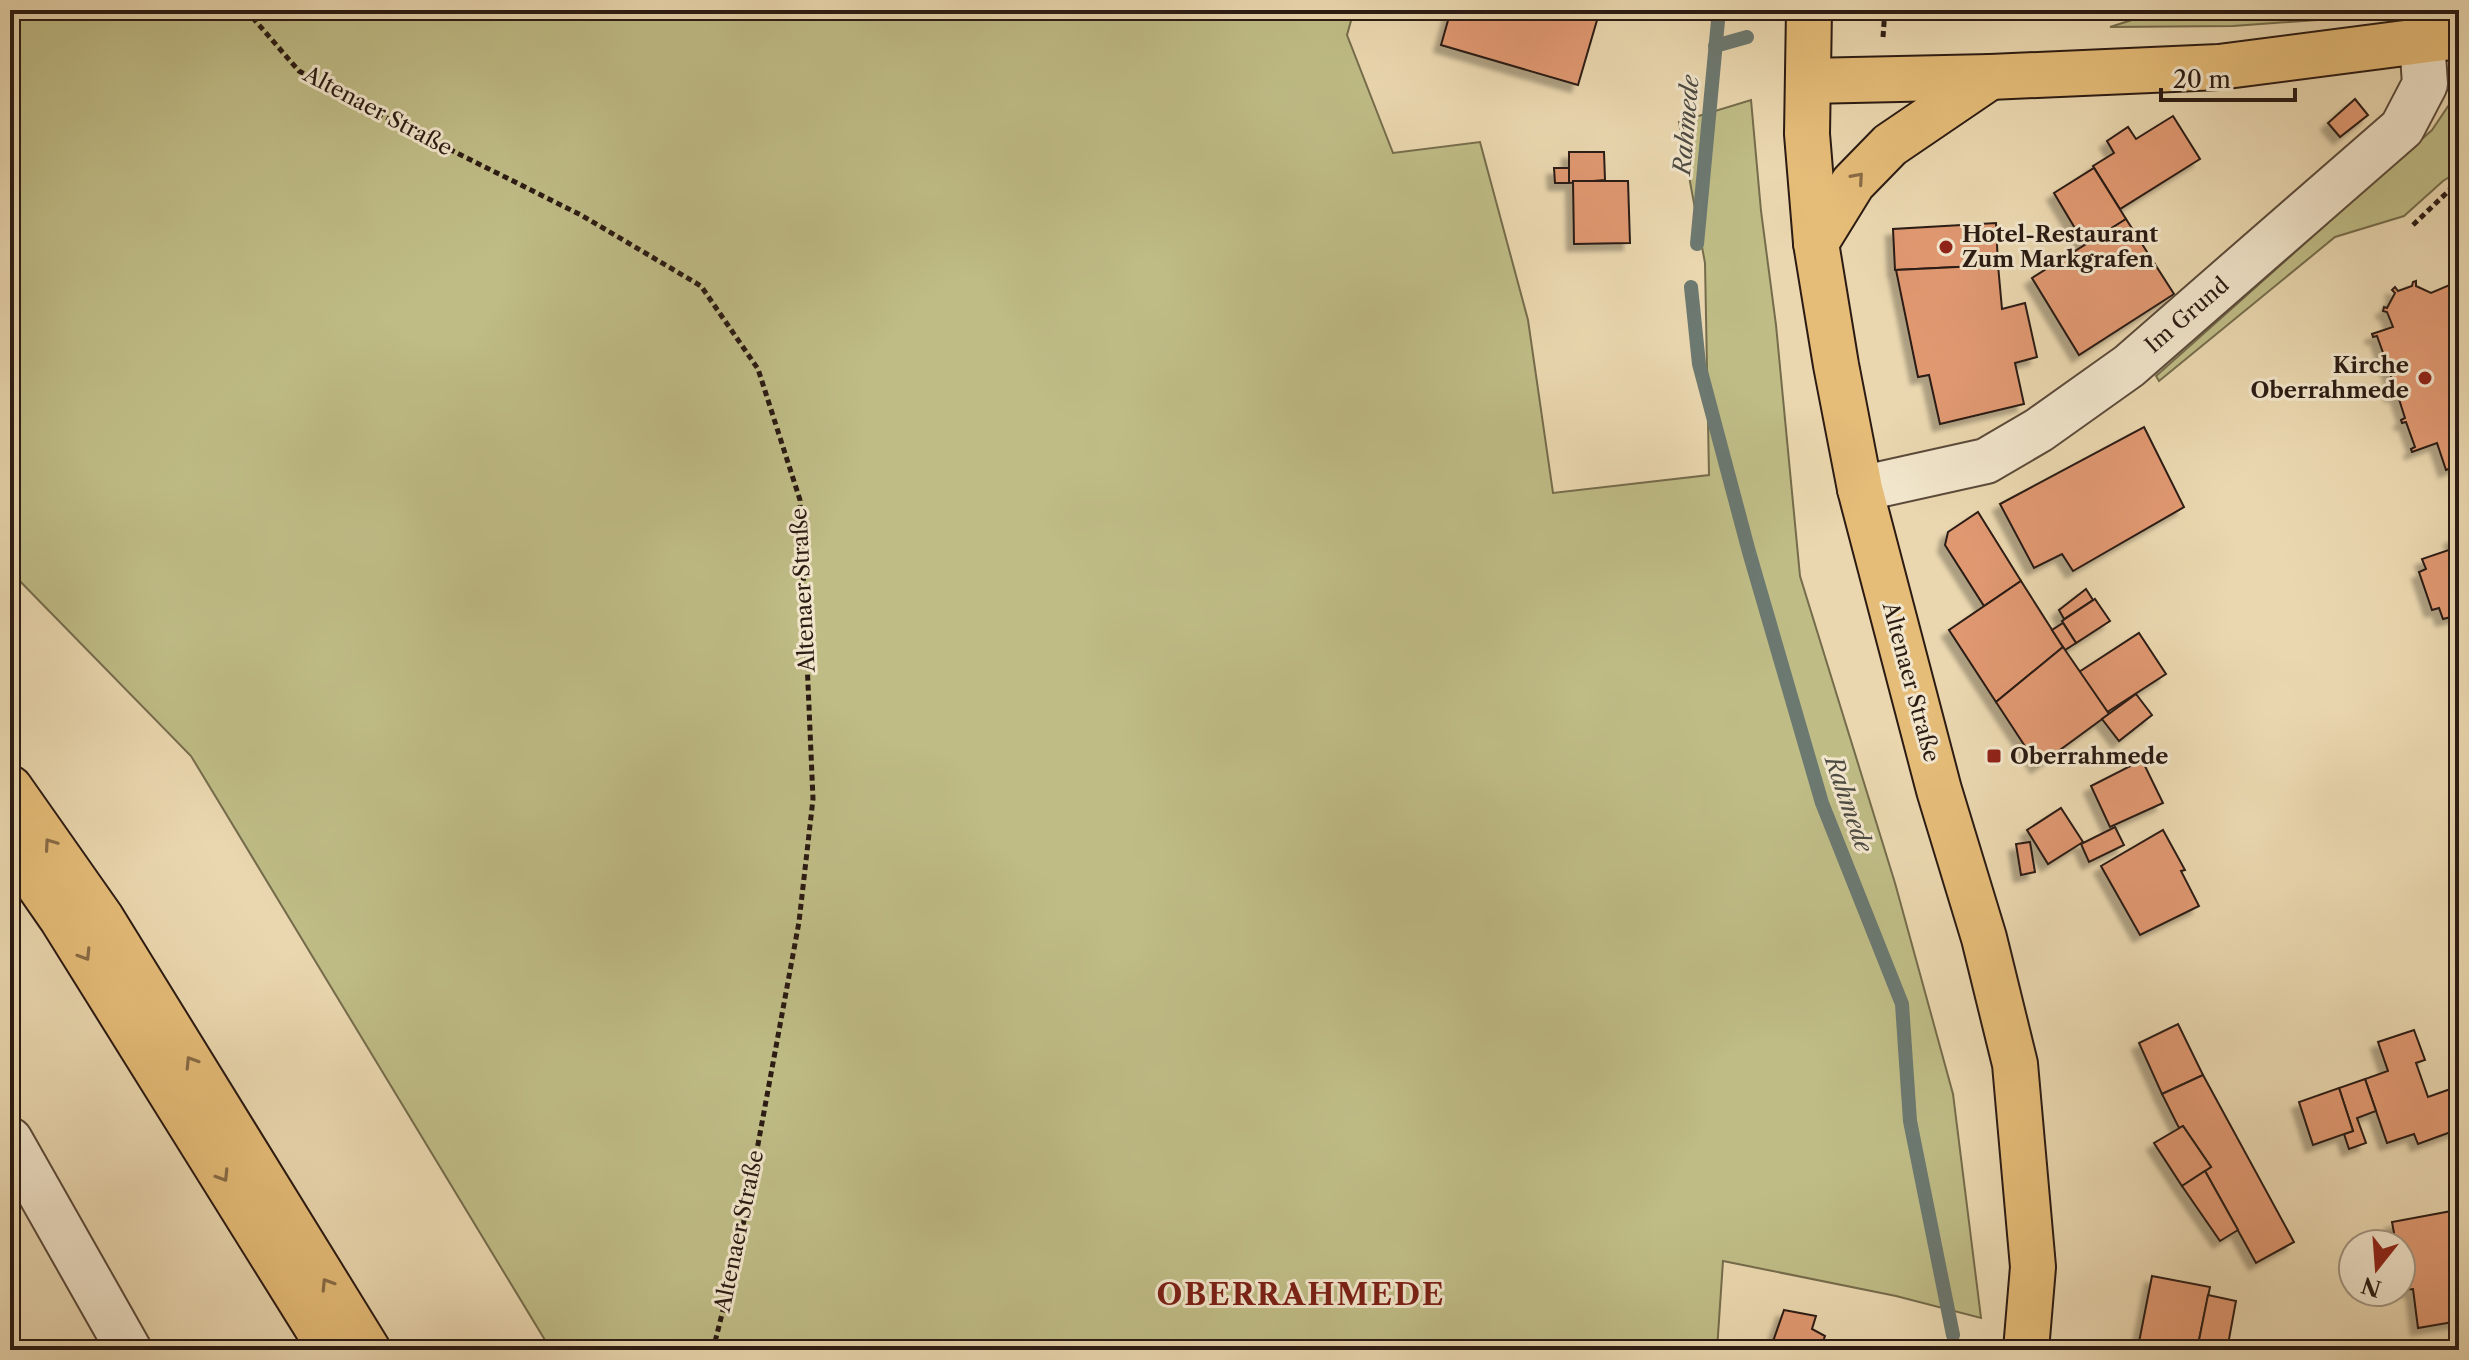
<svg xmlns="http://www.w3.org/2000/svg" width="2469" height="1360" font-family="'Libre Caslon Text',serif">
  <style>
    .green { fill: #bfbc86; stroke: #756c4c; stroke-width: 2 }
    .lines { fill: none; stroke-linecap: round; stroke-linejoin: round }
    .stream { stroke: #6c7971; stroke-width: 14 }
    .building { fill: #e09871; stroke: #2b1b13; stroke-width: 2; filter: url(#shadow) }
    .minor-casing { stroke: #5b4a3a; stroke-width: 48 }
    .major-casing { stroke: #2b1b13; stroke-width: 48 }
    .highway-casing { stroke: #2b1b13; stroke-width: 48 }
    .path { stroke: #2b1b13; stroke-width: 5; stroke-dasharray: 6 4; stroke-linecap: butt }
    .minor { stroke: #f1e5cb; stroke-width: 44 }
    .major { stroke: #e5bc78; stroke-width: 44 }
    .highway { stroke: #e5bc78; stroke-width: 44 }
    .oneway { stroke: #886c46 }
    .poi-dot { fill: #8f2418; stroke: #f1e5cb; stroke-width: 3 }
    .labels { text-anchor: middle; dominant-baseline: central; stroke-width: 6; stroke-linejoin: round; paint-order: stroke }
    .street-label { font-size: 22px; fill: #2b1b13; stroke: #f1e5cb }
    .poi-label { font-size: 22px; font-weight: bold; fill: #2b1b13; stroke: #f1e5cb; text-anchor: start }
    .water-label { font-size: 24px; font-style: italic; fill: #4c4a42; stroke: #f1e5cb }
    .district-label { font-size: 30px; font-weight: bold; letter-spacing: 2px; fill: #7a1f14; stroke: #f1e5cb }
  </style>
  <defs>
    <filter id="shadow"><feDropShadow dx="-7" dy="7" stdDeviation="2" flood-color="#0004"/></filter>
  </defs>
  <rect width="100%" height="100%" fill="#ead7af"/>
  <filter id="stains"><feTurbulence type="fractalNoise" baseFrequency=".0025" numOctaves="4"/><feColorMatrix values="0 0 0 0 .2 0 0 0 0 .09 0 0 0 0 .02 0 0 0 .5 -.17"/></filter>
  <radialGradient id="worn" r=".72"><stop offset=".6" stop-color="#630" stop-opacity="0"/><stop offset="1" stop-color="#630" stop-opacity=".3"/></radialGradient>
  <g class="green">
    <polygon points="10,10 1354,10 1347,35 1393,153 1480,142 1528,320 1553,493 1709,475 1705,263 1679,122 1751,100 1761,211 1776,325 1800,576 1895,883 1953,1094 1981,1318 1896,1296 1723,1261 1717,1350 551,1350 191,756 10,571"/>
    <polygon points="2157,10 2369,10 2373,16 2233,26 2110,27 2157,12"/>
    <polygon points="2459,90 2459,171 2443,181 2404,216 2335,237 2159,381 2156,376 2432,130"/>
  </g>
  <g class="lines">
    <g class="stream">
      <polyline points="1715,46 1747,37"/>
      <polyline points="1697,244 1719,10"/>
      <polyline points="1691,287 1699,364 1749,552 1822,803 1902,1004 1910,1121 1953,1335"/>
    </g>
  </g>
  <g class="building">
    <polygon points="1451,10 1600,10 1578,85 1441,45"/>
    <polygon points="2355,99 2368,115 2340,137 2328,123"/>
    <polygon points="2173,116 2200,159 2120,209 2093,166 2114,153 2107,141 2128,127 2136,139"/>
    <polygon points="1569,152 1604,152 1605,180 1569,183"/>
    <polygon points="1554,168 1569,168 1569,183 1555,183"/>
    <polygon points="2094,168 2126,219 2085,245 2054,193"/>
    <polygon points="1573,181 1628,181 1630,243 1574,244"/>
    <polygon points="2126,219 2174,294 2079,355 2032,278"/>
    <polygon points="1996,223 1998,265 1895,270 1893,229"/>
    <polygon points="1998,265 2002,309 2025,303 2037,357 2015,363 2024,404 1940,424 1929,375 1918,377 1896,270"/>
    <polygon points="2416,281 2416,286 2431,293 2459,281 2459,465 2446,470 2437,443 2412,452 2411,449 2415,447 2406,422 2402,423 2401,420 2405,418 2397,393 2392,395 2391,391 2396,390 2387,365 2383,366 2382,362 2386,361 2377,336 2373,337 2372,334 2393,327 2387,312 2383,311 2384,307 2387,308 2395,293 2392,290 2395,287 2398,291 2412,286 2413,282"/>
    <polygon points="2144,427 2184,507 2073,571 2062,554 2034,568 2000,504"/>
    <polygon points="1978,512 2021,581 1984,606 1945,545 1948,532"/>
    <polygon points="2459,535 2459,615 2443,619 2439,608 2432,610 2419,572 2426,569 2422,559 2455,548 2451,538"/>
    <polygon points="2021,581 2063,647 1996,702 1949,630"/>
    <polygon points="2086,589 2093,600 2064,619 2059,610"/>
    <polygon points="2095,599 2110,621 2076,643 2062,621"/>
    <polygon points="2063,623 2076,643 2065,650 2052,630"/>
    <polygon points="2139,633 2166,674 2109,711 2108,713 2079,672"/>
    <polygon points="2063,647 2109,714 2038,766 1996,702"/>
    <polygon points="2136,694 2152,715 2119,741 2102,719"/>
    <polygon points="2142,760 2163,803 2110,827 2091,786"/>
    <polygon points="2061,808 2083,842 2048,864 2027,830"/>
    <polygon points="2115,827 2124,845 2089,862 2081,844"/>
    <polygon points="2163,830 2185,870 2181,871 2199,906 2140,935 2101,866"/>
    <polygon points="2030,842 2035,872 2021,875 2016,844"/>
    <polygon points="2178,1024 2203,1075 2162,1094 2139,1043"/>
    <polygon points="2414,1030 2425,1060 2416,1063 2428,1097 2459,1086 2459,1129 2418,1144 2414,1134 2387,1143 2365,1079 2388,1071 2378,1042"/>
    <polygon points="2203,1075 2294,1242 2256,1263 2205,1171 2211,1167 2183,1126 2179,1128 2162,1094"/>
    <polygon points="2365,1079 2376,1111 2357,1118 2366,1143 2349,1149 2344,1134 2353,1131 2339,1088"/>
    <polygon points="2339,1088 2353,1131 2313,1145 2299,1102"/>
    <polygon points="2183,1126 2211,1167 2182,1186 2154,1143"/>
    <polygon points="2205,1171 2238,1230 2220,1241 2182,1186"/>
    <polygon points="2457,1210 2459,1223 2459,1321 2418,1328 2413,1289 2404,1290 2401,1274 2401,1244 2396,1244 2392,1222"/>
    <polygon points="2152,1276 2210,1287 2197,1350 2180,1350 2139,1342"/>
    <polygon points="2208,1295 2236,1301 2227,1350 2197,1350"/>
    <polygon points="1784,1310 1816,1316 1812,1329 1825,1336 1820,1350 1770,1350"/>
  </g>
  <g class="lines">
    <g class="minor-casing">
      <g id="minor">
        <polyline points="1860,489 1986,461 2039,430 2129,366 2402,128 2425,84 2422,41"/>
        <polyline points="10,1140 129,1350"/>
      </g>
    </g>
    <g class="major-casing">
      <g id="major">
        <polyline points="1809,10 1807,134 1816,243 1836,365 1860,489 1939,790 1984,938 2015,1064 2033,1267 2026,1350"/>
        <polyline points="1808,81 1990,77 2219,67 2459,36"/>
        <polyline points="1816,243 1853,183 1890,145 1990,77"/>
      </g>
    </g>
    <g class="highway-casing">
      <g id="highway">
        <polyline points="10,788 102,919 368,1350"/>
        <polyline points="10,844 62,919 331,1350"/>
      </g>
    </g>
    <g class="path">
      <polyline points="246,10 299,71 359,104 581,215 701,286 758,369 800,500 813,799 799,922 740,1242 713,1350"/>
      <polyline points="1883,37 1885,10"/>
      <polyline points="2413,225 2459,181"/>
    </g>
    <use href="#minor" class="minor"/>
    <use href="#major" class="major"/>
    <use href="#highway" class="highway"/>
  </g>
  <defs><path id="oneway-chevron" d="M-2-3.5L2.5 0L-2 3.5" fill="none" stroke-width="1.6" stroke-linecap="round" stroke-linejoin="round" transform="scale(2)"/></defs>
  <g class="oneway">
    <use href="#oneway-chevron" transform="translate(1858 178) rotate(-49)"/>
    <use href="#oneway-chevron" transform="translate(50 844) rotate(-125)"/>
    <use href="#oneway-chevron" transform="translate(85 955) rotate(58)"/>
    <use href="#oneway-chevron" transform="translate(191 1062) rotate(-122)"/>
    <use href="#oneway-chevron" transform="translate(223 1176) rotate(58)"/>
    <use href="#oneway-chevron" transform="translate(327 1284) rotate(-122)"/>
  </g>
  <g class="poi-dot">
    <circle cx="1946" cy="247" r="8"/>
    <circle cx="2425" cy="378" r="8"/>
    <rect x="1986" y="748" width="16" height="16" rx="4"/>
  </g>
  <g class="labels">
    <g class="street-label">
      <text transform="translate(378 111) rotate(28)">Altenaer Straße</text>
      <text transform="translate(2187 315) rotate(-41)">Im Grund</text>
      <text transform="translate(803 590) rotate(-93)">Altenaer Straße</text>
      <text transform="translate(1911 682) rotate(75)">Altenaer Straße</text>
      <text transform="translate(739 1231) rotate(-78)">Altenaer Straße</text>
    </g>
    <g class="poi-label">
      <text x="1962" y="234">Hotel-Restaurant<tspan x="1962" dy="25">Zum Markgrafen</tspan></text>
      <text x="2409" y="365" text-anchor="end">Kirche<tspan x="2409" dy="25">Oberrahmede</tspan></text>
      <text x="2010" y="756">Oberrahmede</text>
    </g>
    <g class="water-label">
      <text transform="translate(1686 125) rotate(-85)">Rahmede</text>
      <text transform="translate(1849 804) rotate(71)">Rahmede</text>
    </g>
    <g class="district-label">
      <text x="1301" y="1294">OBERRAHMEDE</text>
    </g>
  </g>
  <rect width="2469" height="1360" fill="none" stroke="#ead7af" stroke-width="40"/>
  <rect x="12" y="12" width="2445" height="1336" fill="none" stroke="#2b1b13" stroke-width="4"/>
  <rect x="20" y="20" width="2429" height="1320" fill="none" stroke="#2b1b13" stroke-width="2"/>
  <g transform="translate(2377 1268) rotate(197)"><circle r="38" fill="#f1e5cb" stroke="#a29481" stroke-width="2"/>
  <path d="M0-6L14 30L0 20L-14 30Z" fill="#8f2418"/>
  <text y="-12" font-size="22" font-weight="bold" text-anchor="middle" fill="#2b1b13">N</text>
  </g>
  <path d="M2161 88v12h134v-12" fill="none" stroke="#2b1b13" stroke-width="4"/>
  <text x="2173" y="88" font-size="24" fill="#2b1b13" stroke="#f1e5cb" stroke-width="6" paint-order="stroke">20 m</text>
  <rect width="100%" height="100%" filter="url(#stains)"/>
  <rect width="100%" height="100%" fill="url(#worn)"/>
</svg>
